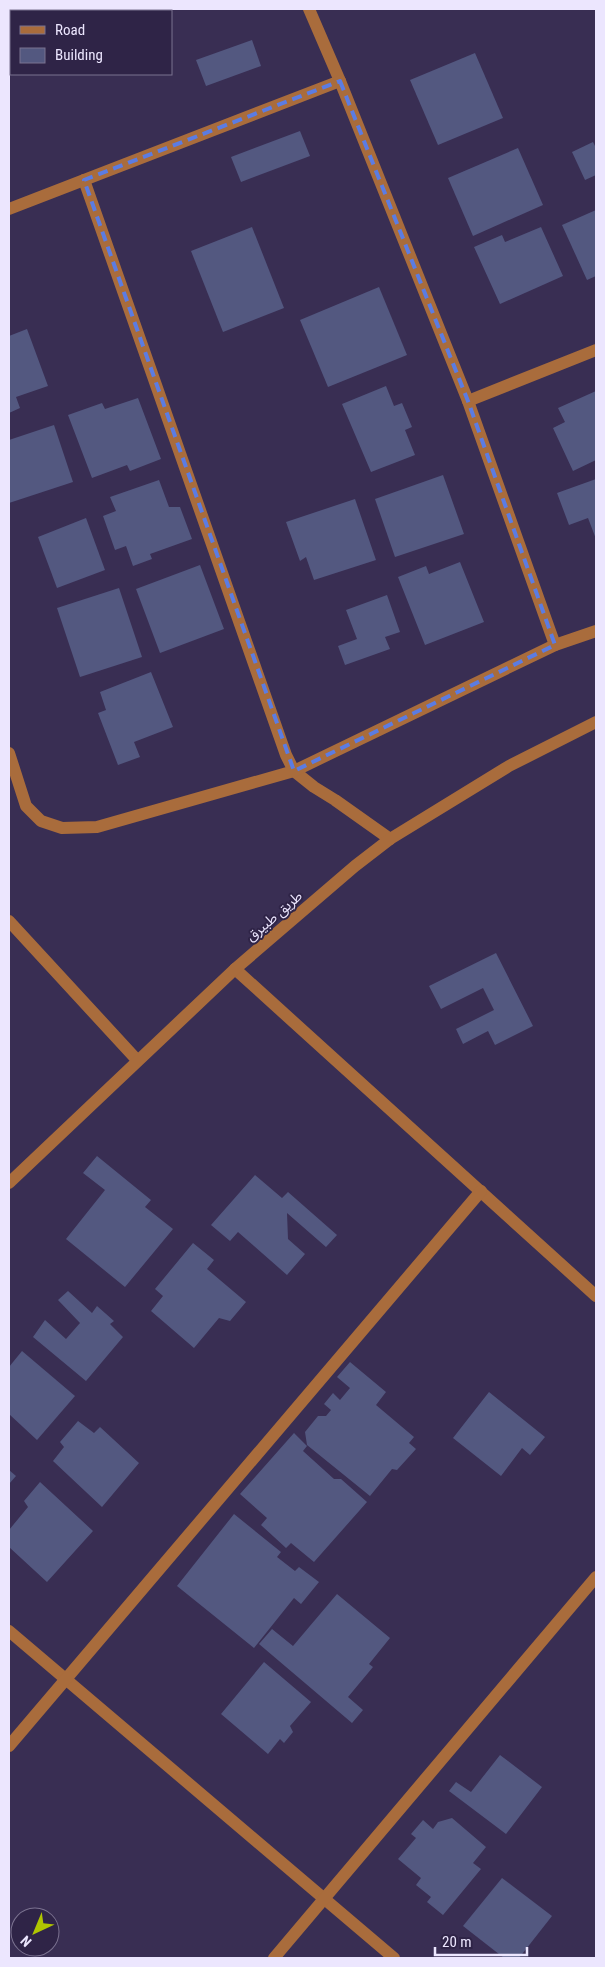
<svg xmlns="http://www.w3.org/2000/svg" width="605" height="1967" font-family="'Roboto Condensed','Noto Sans Arabic',sans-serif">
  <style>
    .building { fill: #535880 }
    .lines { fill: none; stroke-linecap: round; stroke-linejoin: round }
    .minor { stroke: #a96c3c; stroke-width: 12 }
    .marked { fill: none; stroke: #5b7ce3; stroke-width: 4; stroke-dasharray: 10 6; stroke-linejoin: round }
    .labels { text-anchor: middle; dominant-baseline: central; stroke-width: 4; stroke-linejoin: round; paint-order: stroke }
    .street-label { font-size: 14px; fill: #ece6fe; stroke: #2f2447 }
  </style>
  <rect width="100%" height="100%" fill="#392e53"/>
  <g class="building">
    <polygon points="252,40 261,66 206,86 196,60"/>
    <polygon points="475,53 503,118 438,145 410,80"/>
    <polygon points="300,131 310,156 241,182 231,157"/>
    <polygon points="593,142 596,148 596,175 585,180 572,152"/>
    <polygon points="518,148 543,205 473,236 448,178"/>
    <polygon points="596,210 596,276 587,280 562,225"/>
    <polygon points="252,227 284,308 223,332 191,251"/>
    <polygon points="541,227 563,276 500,304 474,247 502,235 505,242"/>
    <polygon points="379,287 407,355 328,387 300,320"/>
    <polygon points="27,329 48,386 16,397 20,408 9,413 9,336"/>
    <polygon points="386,386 394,406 402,403 412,427 405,430 415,455 371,472 342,404"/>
    <polygon points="596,391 596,460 573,471 553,428 565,422 558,408"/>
    <polygon points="138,398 161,459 130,471 127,465 92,478 68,415 102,403 105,409"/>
    <polygon points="54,425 73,482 9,503 9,440"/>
    <polygon points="443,475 464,534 395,557 375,499"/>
    <polygon points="596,479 596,539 588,518 569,525 557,493"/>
    <polygon points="159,480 169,507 180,507 192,539 150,554 152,559 133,566 126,546 115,550 103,516 116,511 110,497"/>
    <polygon points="355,499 376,560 314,580 306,557 300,561 286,522"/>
    <polygon points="86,518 105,570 57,588 38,537"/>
    <polygon points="460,562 484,622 425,645 398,577 426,566 429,574"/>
    <polygon points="200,565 224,629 160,653 136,589"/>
    <polygon points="119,588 142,657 80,677 57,608"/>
    <polygon points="387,595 400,632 385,637 390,649 345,665 338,646 357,639 346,610"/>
    <polygon points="151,672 173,727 134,742 140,757 118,765 98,713 106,710 100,692"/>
    <polygon points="496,953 533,1026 495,1045 488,1031 463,1044 456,1029 494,1010 483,988 441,1009 429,986"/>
    <polygon points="97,1156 151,1200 145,1207 173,1229 125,1287 66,1239 105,1190 83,1173"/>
    <polygon points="255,1175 282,1198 288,1192 337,1235 326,1247 287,1213 288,1239 305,1254 287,1275 238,1232 230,1241 211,1225"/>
    <polygon points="193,1243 214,1260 207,1269 246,1302 230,1321 219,1318 194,1348 151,1311 163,1296 155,1289"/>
    <polygon points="68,1291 92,1313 97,1306 114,1321 110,1324 123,1337 86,1381 33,1337 45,1320 66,1339 80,1323 58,1300"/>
    <polygon points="22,1351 75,1396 37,1440 9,1414 9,1367"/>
    <polygon points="350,1362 386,1392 376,1405 414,1437 409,1443 416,1449 397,1470 392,1469 370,1496 307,1445 305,1432 318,1416 326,1416 331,1410 324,1404 333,1393 340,1400 350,1388 337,1377"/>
    <polygon points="489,1392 545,1437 530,1455 522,1448 501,1476 453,1438"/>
    <polygon points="78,1421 94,1433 100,1427 139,1463 102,1507 53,1461 64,1447 60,1442"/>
    <polygon points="294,1433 307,1446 303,1451 334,1479 341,1479 367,1502 314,1562 291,1543 286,1548 261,1525 267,1518 240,1494"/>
    <polygon points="9,1470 16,1476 9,1484"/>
    <polygon points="40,1482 93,1531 47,1582 9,1547 9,1530 28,1507 24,1501"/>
    <polygon points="234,1514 281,1552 277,1557 295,1571 299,1567 319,1582 301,1604 294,1598 254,1648 177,1586"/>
    <polygon points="337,1594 390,1638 369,1664 373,1667 348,1697 363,1710 352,1723 259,1644 272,1629 293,1646"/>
    <polygon points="264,1662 311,1702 290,1726 293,1732 284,1743 280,1739 268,1754 221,1714"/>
    <polygon points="500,1755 542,1787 506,1834 449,1791 456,1782 471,1792"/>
    <polygon points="452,1818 486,1847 473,1863 481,1869 443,1915 427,1902 431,1897 416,1885 421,1878 398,1859 416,1838 411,1834 423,1820 433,1829 438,1822"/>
    <polygon points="502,1878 552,1916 519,1958 504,1958 463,1926"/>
  </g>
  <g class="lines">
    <g class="minor">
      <polyline points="309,9 340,81 468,401 555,645"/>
      <polyline points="84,180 286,755 294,771 314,787 335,800 390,839"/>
      <polyline points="9,209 340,81"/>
      <polyline points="468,401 596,350"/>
      <polyline points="9,753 26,806 41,821 62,828 97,827 294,771 555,645 596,631"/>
      <polyline points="9,921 137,1060"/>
      <polyline points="235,969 596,1296"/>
      <polyline points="9,1183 235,969 355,866 390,839 509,766 596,722"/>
      <polyline points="9,1631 394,1958"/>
      <polyline points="9,1746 481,1191"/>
      <polyline points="274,1958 596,1577"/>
    </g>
  </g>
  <path class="marked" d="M 340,81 L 468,401 L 555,645 L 294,771 L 84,180 Z"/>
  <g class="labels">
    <g class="street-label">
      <text transform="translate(274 916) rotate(-41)">طريق طبيرق</text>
    </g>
  </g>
  <rect width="605" height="1967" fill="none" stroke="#ece6fe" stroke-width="20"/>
  <rect x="10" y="10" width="162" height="65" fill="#2f2447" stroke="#7b7290"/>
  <rect x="20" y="26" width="25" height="8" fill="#a96c3c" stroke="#7b7290"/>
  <text x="55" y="35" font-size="15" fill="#ece6fe">Road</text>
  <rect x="20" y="48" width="25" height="15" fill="#535880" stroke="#7b7290"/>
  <text x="55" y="60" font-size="15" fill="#ece6fe">Building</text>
  <g transform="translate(35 1932) rotate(224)"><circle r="24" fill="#2f2447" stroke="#7b7290"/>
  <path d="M0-4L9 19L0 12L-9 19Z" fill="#b0c501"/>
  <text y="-8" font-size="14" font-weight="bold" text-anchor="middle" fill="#ece6fe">N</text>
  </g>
  <path d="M435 1947v8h92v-8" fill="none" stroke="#ece6fe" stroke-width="2.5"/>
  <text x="442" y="1947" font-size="15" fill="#ece6fe" stroke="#2f2447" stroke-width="4" paint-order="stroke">20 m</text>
</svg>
